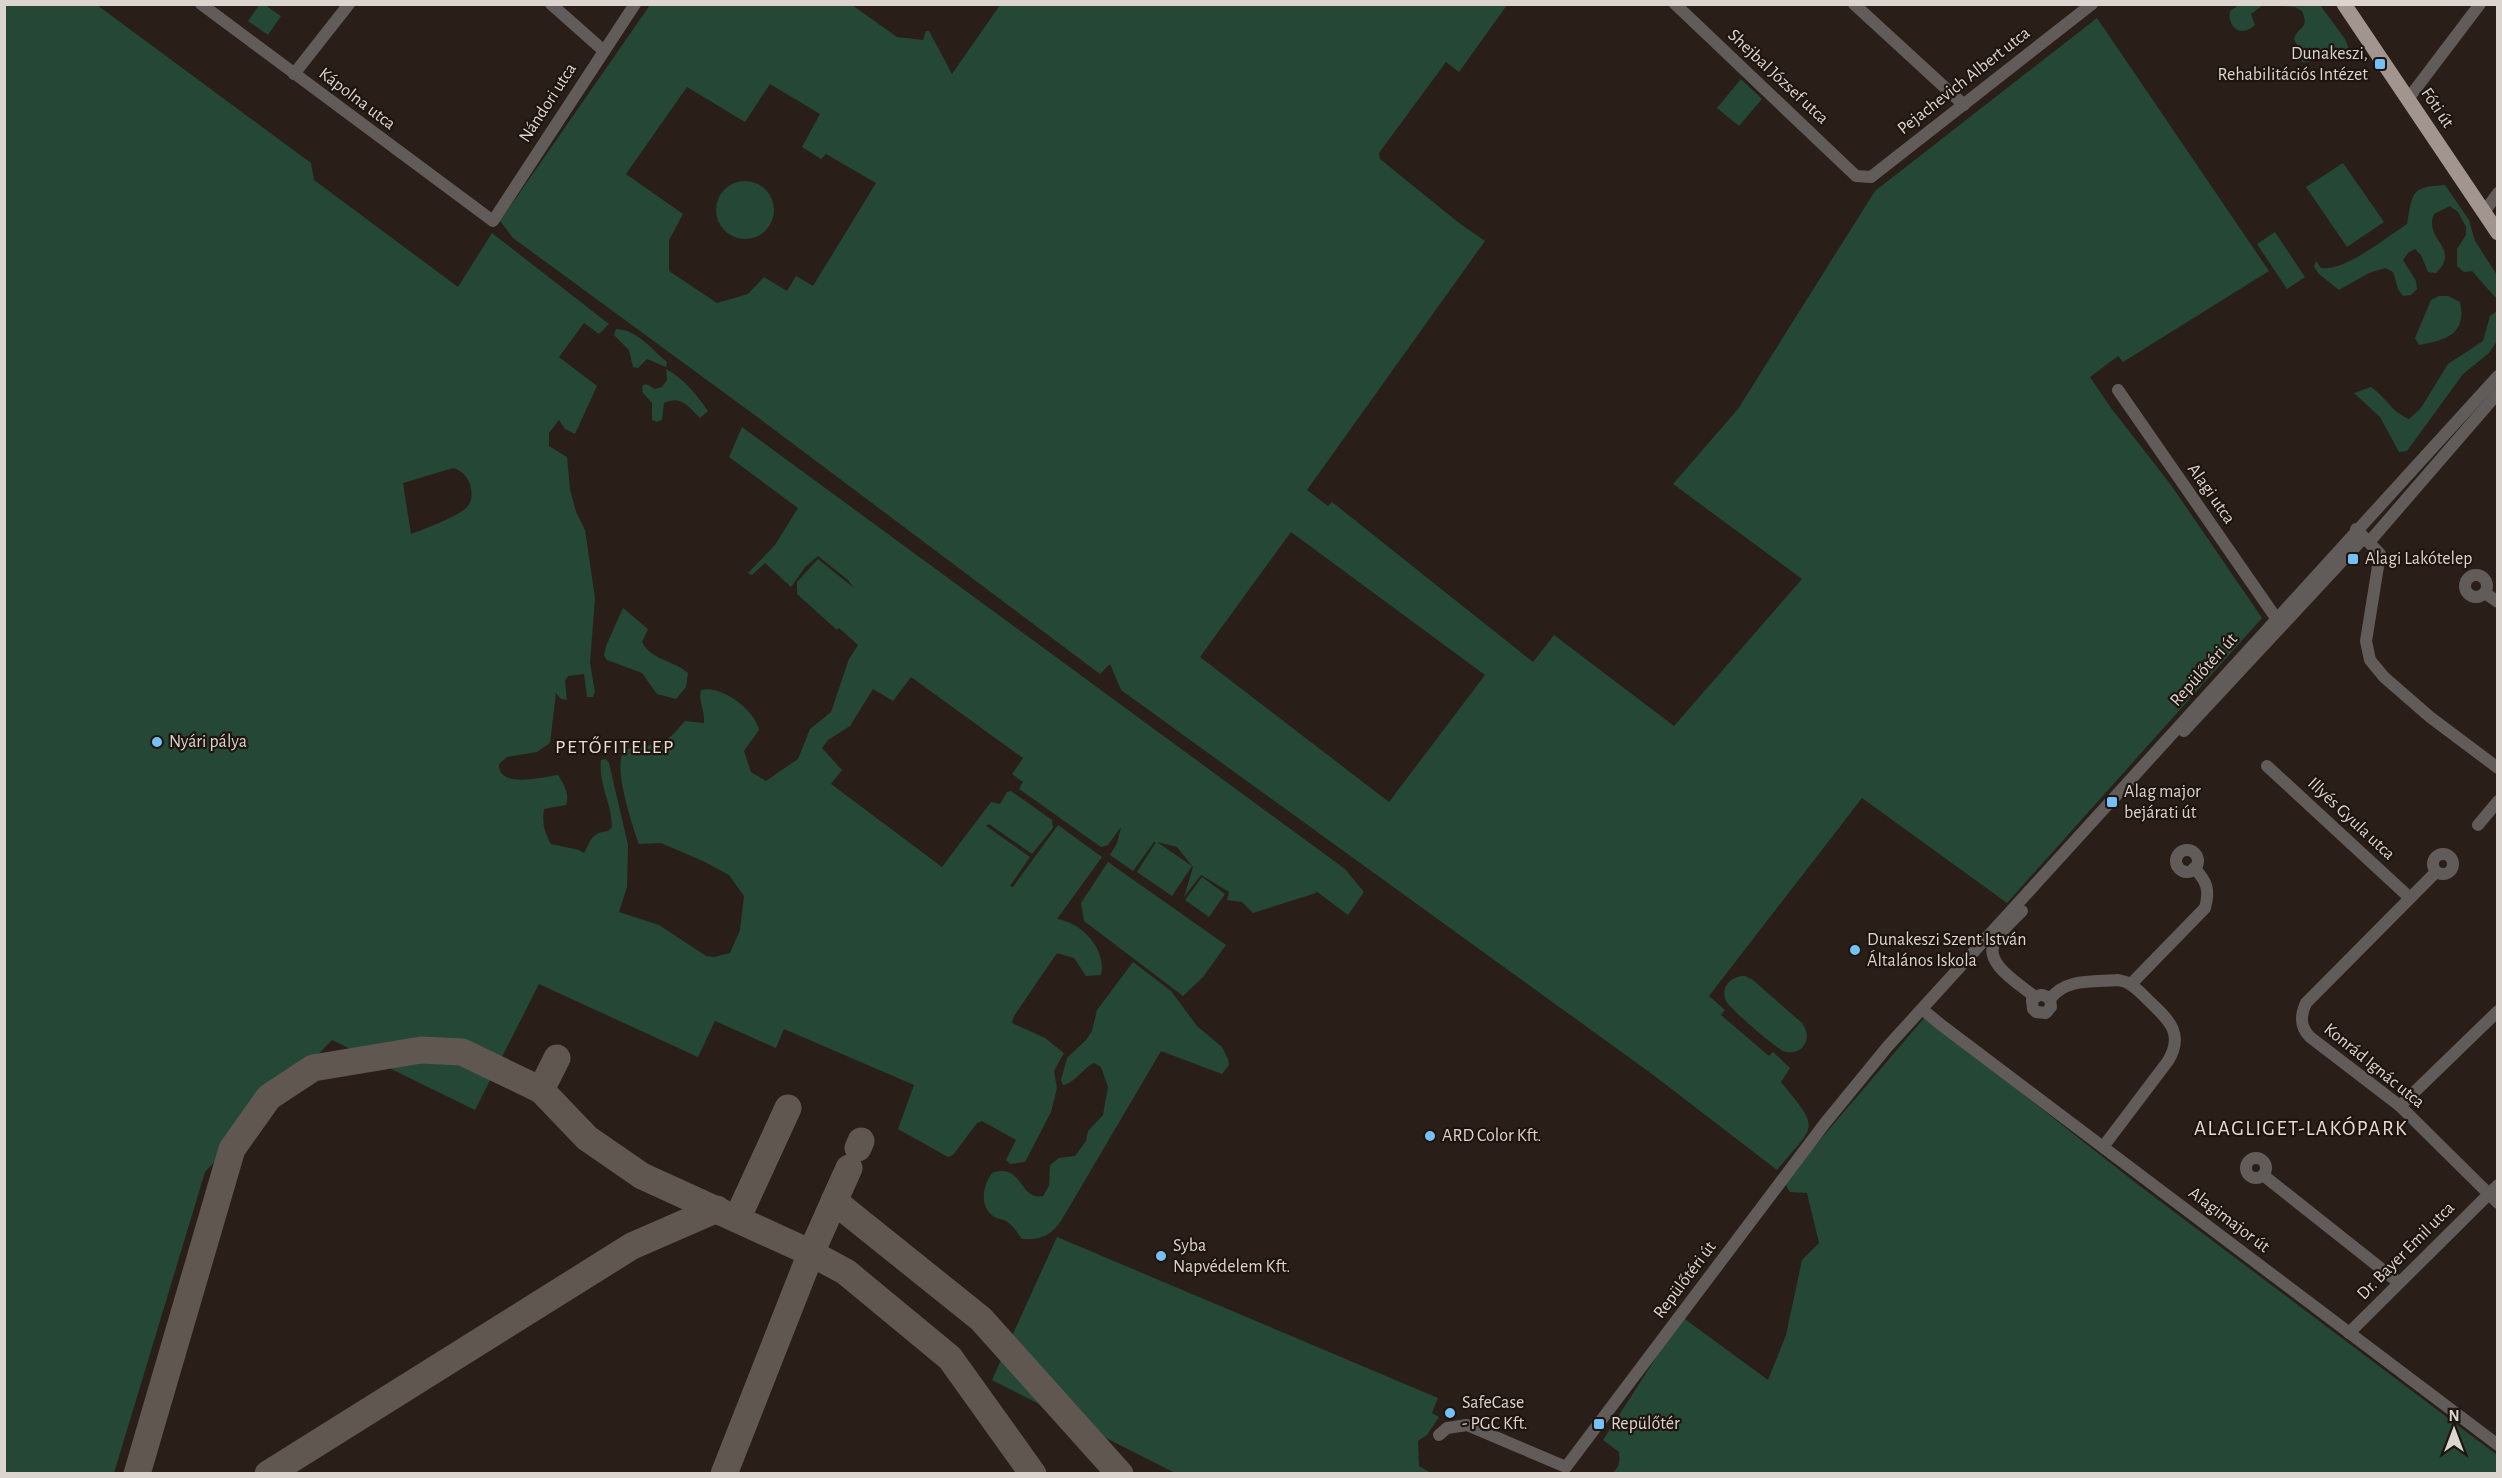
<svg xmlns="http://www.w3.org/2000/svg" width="2502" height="1478" font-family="'Alegreya Sans',sans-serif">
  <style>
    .green { fill: #244736; fill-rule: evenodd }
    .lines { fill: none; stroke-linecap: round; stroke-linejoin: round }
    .taxiway { stroke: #605751; stroke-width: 27 }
    .minor { stroke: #615b59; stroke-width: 12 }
    .major { stroke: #a29590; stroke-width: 15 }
    .poi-dot { fill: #75c0f6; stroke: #1f150f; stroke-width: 2 }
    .labels { text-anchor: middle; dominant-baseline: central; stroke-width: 4.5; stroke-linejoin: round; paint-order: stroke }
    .poi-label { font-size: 18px; fill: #dbd4cf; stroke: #1f150f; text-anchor: start }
    .street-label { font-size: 18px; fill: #dbd4cf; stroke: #1f150f }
    .neighbourhood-label { font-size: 20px; letter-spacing: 1.5px; fill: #e8d9d1; stroke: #1f150f }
    .quarter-label { font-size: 21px; letter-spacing: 1.5px; fill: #e8d9d1; stroke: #1f150f }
  </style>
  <rect width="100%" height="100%" fill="#291f18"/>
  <g class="green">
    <path d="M 5,4 L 97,5 L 311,163 L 314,180 L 458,287 L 492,233 L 609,324 L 599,334 L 584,323 L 559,357 L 597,386 L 575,434 L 565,429 L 559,420 L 549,433 L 549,446 L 567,457 L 570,489 L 576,512 L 585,530 L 595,598 L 590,663 L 595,692 L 593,697 L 587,697 L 584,674 L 568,676 L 565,681 L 567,700 L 561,699 L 556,693 L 550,743 L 537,752 L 507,757 L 499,764 C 498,789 542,777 558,775 C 564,784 570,795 566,805 L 544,809 C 542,822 544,832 551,844 L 579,850 L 584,853 C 592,839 591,833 608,831 L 612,827 C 612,804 598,784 601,760 L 606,759 L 609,763 L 628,845 L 627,887 L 619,912 L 659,925 L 706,956 L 714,957 L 730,953 L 740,930 L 744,896 L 729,875 L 705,862 L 661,843 L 639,844 C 633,828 611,762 625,751 C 635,743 654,748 665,741 C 673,736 679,727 685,721 L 704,723 C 705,711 698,701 701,690 C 721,684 756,711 759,730 L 744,751 L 751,772 L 766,781 L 798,759 L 810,729 L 831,712 L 849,659 L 858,645 L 839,628 L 837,630 L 797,594 L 797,582 L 818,559 L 854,588 L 848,580 L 818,556 L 806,566 L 791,587 L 765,563 L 752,575 L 748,573 L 775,545 L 798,508 L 729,457 L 742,427 L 1345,869 L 1364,892 L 1348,915 L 1316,891 L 1316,893 L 1253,913 L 1242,902 L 1227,900 L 1229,892 L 1201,875 L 1184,897 L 1193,867 L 1177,847 L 1157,842 L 1192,866 L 1172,896 L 1137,872 L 1156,842 L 1154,842 L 1133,871 L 1110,855 L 1117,843 L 1121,827 L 1108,845 L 1101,847 C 1073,828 1047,808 1019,789 L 1023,782 L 1012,774 L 1023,758 L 911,677 L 893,701 L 873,689 L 850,726 L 828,740 L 822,748 L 842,770 L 831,784 L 942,867 L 991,802 L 1000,804 L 1007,792 L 1011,791 L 1052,820 L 1053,828 L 1032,854 L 989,824 L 986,826 L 1030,857 L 1010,886 L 1013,887 L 1058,825 L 1102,857 L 1057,919 C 1081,922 1107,949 1101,975 L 1086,976 L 1074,958 L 1057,953 L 1014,1016 L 1012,1023 L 1045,1038 L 1064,1053 L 1054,1071 L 1057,1088 L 1051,1112 L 1025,1162 L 1010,1164 L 1006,1160 L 1016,1140 L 982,1121 L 977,1123 L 953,1155 L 948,1157 L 898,1129 L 914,1085 L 784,1029 L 776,1048 L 715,1021 L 698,1057 L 539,984 L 475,1110 L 332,1040 L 205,1172 L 114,1473 L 5,1473 ZM 453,468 C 461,470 467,476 470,484 C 472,491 473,501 467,507 C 461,515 422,530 411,534 L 403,483 Z"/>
    <polygon points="260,4 265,5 281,16 268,35 248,21"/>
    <path d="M 650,5 L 852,5 L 897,37 L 923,40 L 926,31 L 929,31 L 952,74 L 1000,5 L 1507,5 L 1459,72 L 1446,62 L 1379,153 L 1380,159 L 1459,223 L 1485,241 L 1307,490 L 1328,506 L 1332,502 L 1533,662 L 1554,635 L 1674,726 L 1802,579 L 1673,484 L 1738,409 L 1875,191 L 2097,18 L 2269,271 L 2123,362 L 2118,356 L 2090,377 L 2111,408 L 2171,485 L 2262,618 L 2007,903 L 1862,798 L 1709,996 L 1725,1010 L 1721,1015 L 1769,1056 L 1773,1052 L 1790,1068 L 1781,1082 C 1821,1131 1816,1123 1777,1170 L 1652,1074 L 1121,690 L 1110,664 L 1100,674 L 756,416 L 513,238 L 500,221 ZM 770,84 L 820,114 L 802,147 L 821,159 L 826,154 L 876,183 L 813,286 L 796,276 L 787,291 L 764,277 L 748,294 L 717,303 L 669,271 L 669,240 L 683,214 L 626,174 L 687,87 L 745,122 ZM 1291,532 L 1485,675 L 1389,802 L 1200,657 Z"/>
    <path d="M 2239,5 L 2263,5 L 2251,14 L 2255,25 C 2242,38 2227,28 2230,11 Z"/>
    <path d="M 2270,5 L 2320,5 L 2345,39 L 2353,59 L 2350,60 L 2336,50 C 2323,51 2315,64 2302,62 L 2301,53 L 2294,39 C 2298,26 2310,29 2302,11 L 2295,7 Z"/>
    <polygon points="1741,79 1762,99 1739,126 1717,108"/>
    <polygon points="2343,163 2384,222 2347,247 2306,187"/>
    <circle cx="745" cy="210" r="29"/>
    <path d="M 2445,185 L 2469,220 L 2475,241 L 2497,275 L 2497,297 L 2495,297 L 2472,271 L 2464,272 L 2457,266 L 2457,249 L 2466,235 L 2466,227 L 2458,212 L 2450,206 L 2434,214 C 2423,240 2462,248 2436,273 L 2428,272 L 2421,255 L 2415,249 L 2408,253 L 2403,260 L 2416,281 L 2417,289 L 2411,295 L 2403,296 L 2398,289 L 2393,272 L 2385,268 L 2369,273 L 2339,290 L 2319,274 L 2314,267 L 2316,261 L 2321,268 C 2344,272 2387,237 2407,224 C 2413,192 2410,187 2445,185 Z"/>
    <polygon points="2275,232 2305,277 2287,289 2257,244"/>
    <path d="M 2439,296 L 2448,296 L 2460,302 C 2467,334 2446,340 2419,345 L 2415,338 L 2431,300 Z"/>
    <path d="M 2497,311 L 2497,341 L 2489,353 L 2463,374 L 2407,451 L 2399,452 L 2380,417 L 2354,393 L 2371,387 C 2388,399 2390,411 2409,419 L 2421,408 L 2448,364 L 2483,341 L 2490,316 Z"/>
    <path d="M 616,329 C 638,330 651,349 667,362 L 666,367 L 647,359 L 638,368 L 633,367 L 629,350 L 614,335 Z"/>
    <path d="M 666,369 C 682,377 698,396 708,411 L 700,418 C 687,406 682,395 664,403 L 662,420 L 657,422 L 652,420 L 652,403 L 643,393 L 642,386 L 646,384 L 655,389 L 662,387 L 667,380 Z"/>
    <path d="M 623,608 L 648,629 L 642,642 C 651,660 673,660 688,673 L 686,687 L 676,699 L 657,694 L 642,673 L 607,660 L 604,656 L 606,646 Z"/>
    <polygon points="1108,862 1226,945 1203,977 1183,996 1084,921 1081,903"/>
    <polygon points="1202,877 1225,894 1209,917 1185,900"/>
    <path d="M 1133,962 L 1171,991 L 1197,1026 L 1222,1047 L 1228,1059 L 1229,1065 L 1222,1074 L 1161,1051 L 1061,1221 C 1050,1236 1041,1240 1022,1239 C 1018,1234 1013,1225 1006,1221 C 1002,1219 997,1219 993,1216 C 979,1206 983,1185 992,1173 C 1023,1162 1019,1201 1043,1196 L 1049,1186 L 1050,1165 L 1059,1158 L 1075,1156 L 1086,1141 L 1088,1131 L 1103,1115 L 1108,1087 L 1101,1067 L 1094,1063 C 1083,1068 1075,1083 1063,1085 L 1061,1080 L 1067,1058 L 1086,1040 L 1092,1031 L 1097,1010 Z"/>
    <path d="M 1745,976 L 1753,980 L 1802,1023 C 1807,1030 1809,1038 1804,1045 C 1800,1052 1790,1054 1783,1051 C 1776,1048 1729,1008 1726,1001 C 1720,987 1731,976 1745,976 Z"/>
    <path d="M 1925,1017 L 2132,1180 L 2497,1455 L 2498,1473 L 1611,1474 C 1620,1467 1620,1462 1619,1452 L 1603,1440 L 1682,1317 L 1768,1380 L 1786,1335 L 1802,1260 L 1819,1243 L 1807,1193 L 1790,1192 L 1784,1182 Z"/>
    <polygon points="1057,1237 1438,1398 1432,1413 1439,1417 1427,1435 1418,1441 1419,1466 1431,1473 1175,1473 992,1380"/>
  </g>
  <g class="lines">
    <g class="taxiway">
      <polyline points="541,1090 557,1058"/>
      <polyline points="858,1148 861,1141"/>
      <polyline points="834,1201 981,1319 1120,1474"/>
      <polyline points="737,1219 788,1108"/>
      <polyline points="137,1474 232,1149 269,1097 313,1068 421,1050 462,1052 541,1090 587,1138 642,1176 811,1253 846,1272 950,1358 1033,1474"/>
      <polyline points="268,1474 632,1246 717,1209"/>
      <polyline points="724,1474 811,1253 849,1168"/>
    </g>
    <g class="minor">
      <polyline points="201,4 493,221 635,4"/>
      <polyline points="551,4 604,51"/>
      <polyline points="1675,4 1856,176 1871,177 2092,4"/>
      <polyline points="1854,4 1964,105"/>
      <polyline points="294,74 349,4"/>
      <polyline points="2408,99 2480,4"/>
      <polyline points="2484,212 2498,193"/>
      <polyline points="2118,390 2276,618"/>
      <polyline points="2356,529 2380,554 2366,641 2370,660 2384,677 2430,717 2498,768"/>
      <polyline points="2370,541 2498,393"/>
      <circle cx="2476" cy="586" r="11"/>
      <polyline points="2485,593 2498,602"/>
      <polyline points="2184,731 2359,543"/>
      <polyline points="2267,766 2410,898"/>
      <polyline points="2478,825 2498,801"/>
      <circle cx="2187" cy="861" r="11"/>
      <circle cx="2443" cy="864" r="10"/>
      <path d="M 2436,872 L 2306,1003 C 2300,1016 2300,1027 2310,1037 L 2400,1106 L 2498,1203"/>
      <path d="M 2022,911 C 2013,920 2003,929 1996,940 C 1980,962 2021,985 2035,997"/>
      <path d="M 2131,984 L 2205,908 C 2210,890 2207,881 2194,868"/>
      <path d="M 2050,999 C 2042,993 2039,994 2032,1000 L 2033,1009 L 2036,1012 L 2046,1013 L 2051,1007 L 2050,999 C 2066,978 2093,982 2118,980 L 2126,982 C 2135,986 2141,993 2148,1000 C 2168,1019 2185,1033 2168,1061 L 2103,1147"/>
      <polyline points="1922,1009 1940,1024 2498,1445"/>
      <polyline points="2400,1106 2498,1011"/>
      <circle cx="2256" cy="1168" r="10"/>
      <polyline points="2263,1175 2398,1282"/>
      <polyline points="2349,1333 2498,1185"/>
      <polyline points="1439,1435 1447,1428 1467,1425 1566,1467 1825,1123 1888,1046 2498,376"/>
    </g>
    <polyline class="major" points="2344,4 2498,233"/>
  </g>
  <g class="poi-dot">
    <rect x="2374" y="58" width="12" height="12" rx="3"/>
    <rect x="2347" y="553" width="12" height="12" rx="3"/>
    <circle cx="157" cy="742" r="6"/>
    <rect x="2106" y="796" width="12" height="12" rx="3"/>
    <circle cx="1855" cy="950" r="6"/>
    <circle cx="1430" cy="1136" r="6"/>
    <circle cx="1161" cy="1256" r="6"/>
    <circle cx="1450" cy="1413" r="6"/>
    <rect x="1593" y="1418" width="12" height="12" rx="3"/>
  </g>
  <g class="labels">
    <g class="poi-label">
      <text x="2368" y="54" text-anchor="end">Dunakeszi,<tspan x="2368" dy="21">Rehabilitációs Intézet</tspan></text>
      <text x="2365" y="559">Alagi Lakótelep</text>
      <text x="169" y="742">Nyári pálya</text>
      <text x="2124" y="792">Alag major<tspan x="2124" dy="21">bejárati út</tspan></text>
      <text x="1867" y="940">Dunakeszi Szent István<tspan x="1867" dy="21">Általános Iskola</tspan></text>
      <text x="1442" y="1136">ARD Color Kft.</text>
      <text x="1173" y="1246">Syba<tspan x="1173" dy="21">Napvédelem Kft.</tspan></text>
      <text x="1462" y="1403">SafeCase<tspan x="1462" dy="21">- PGC Kft.</tspan></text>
      <text x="1611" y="1424">Repülőtér</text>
    </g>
    <g class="street-label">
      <text transform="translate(1778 77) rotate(43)">Shejbal József utca</text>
      <text transform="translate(1964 81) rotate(-38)">Pejachevich Albert utca</text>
      <text transform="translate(357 99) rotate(37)">Kápolna utca</text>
      <text transform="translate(548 103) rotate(-57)">Nándori utca</text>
      <text transform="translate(2437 108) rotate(56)">Fóti út</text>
      <text transform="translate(2211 494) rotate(55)">Alagi utca</text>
      <text transform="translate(2204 670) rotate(-48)">Repülőtéri út</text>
      <text transform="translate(2351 819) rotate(43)">Illyés Gyula utca</text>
      <text transform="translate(2374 1066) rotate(39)">Konrád Ignác utca</text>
      <text transform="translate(2229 1220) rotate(37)">Alagimajor út</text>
      <text transform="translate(2406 1251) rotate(-45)">Dr. Bayer Emil utca</text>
      <text transform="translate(1685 1280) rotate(-53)">Repülőtéri út</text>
    </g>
    <g class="neighbourhood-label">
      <text x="615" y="747">PETŐFITELEP</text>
    </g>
    <g class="quarter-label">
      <text x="2301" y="1128">ALAGLIGET-LAKÓPARK</text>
    </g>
  </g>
  <rect width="2502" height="1478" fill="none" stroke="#dbd4cf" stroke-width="12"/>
  <g transform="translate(2454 1430)" stroke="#1f150f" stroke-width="4.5" paint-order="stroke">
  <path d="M0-4.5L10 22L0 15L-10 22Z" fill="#dbd4cf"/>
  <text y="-9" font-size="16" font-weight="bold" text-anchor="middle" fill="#dbd4cf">N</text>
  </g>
</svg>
